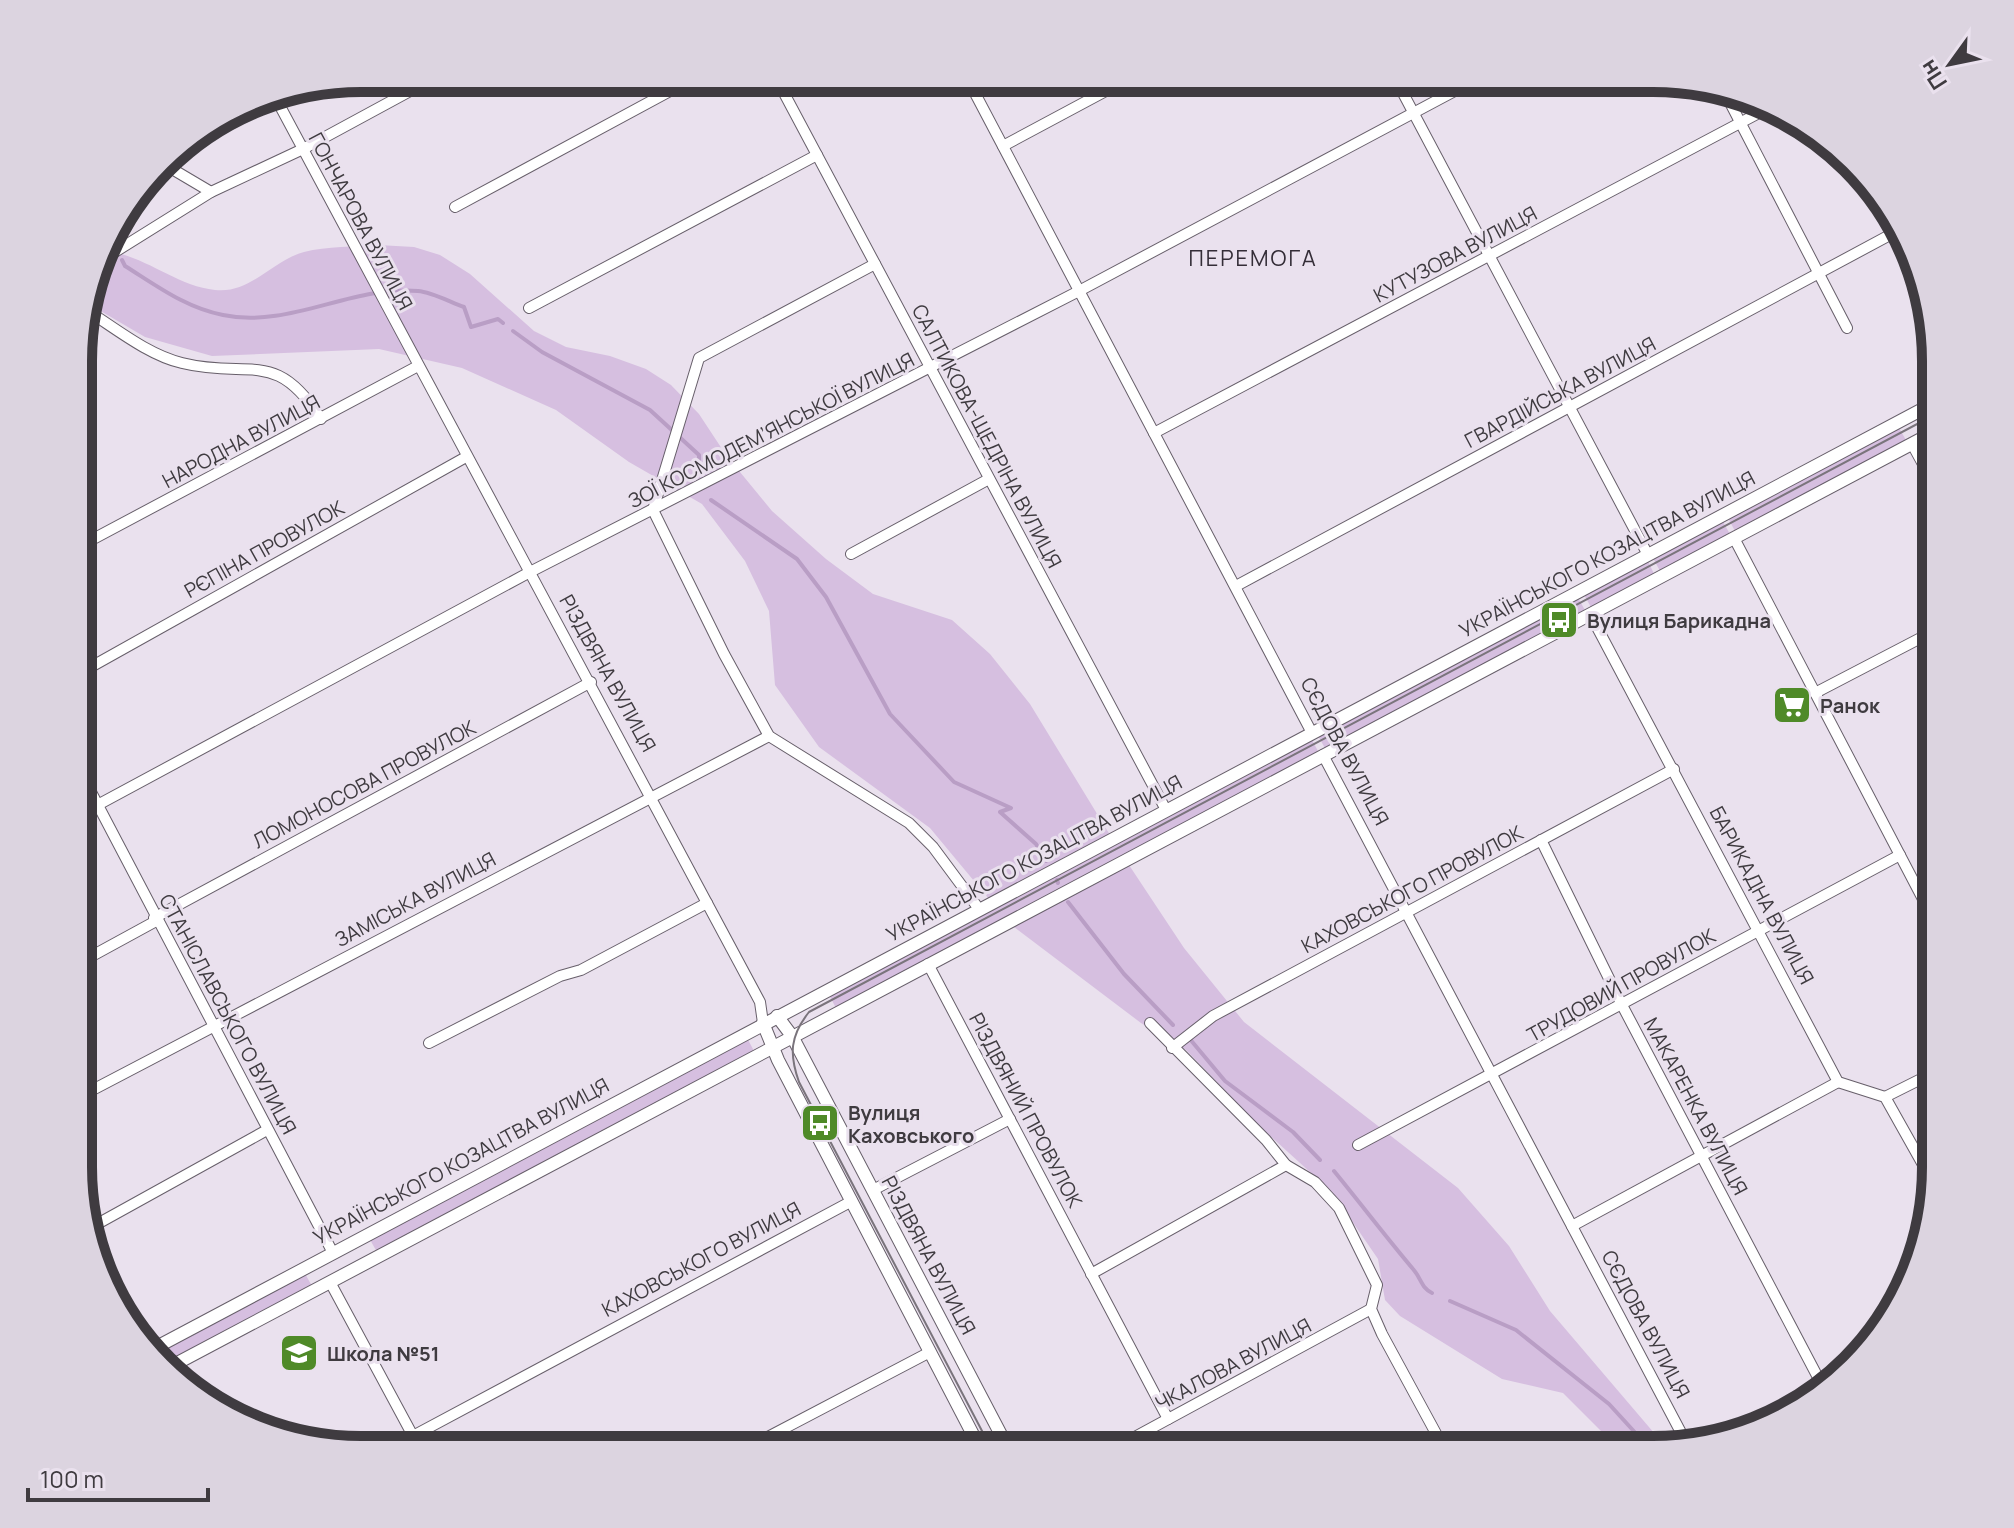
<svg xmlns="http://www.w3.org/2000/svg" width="2014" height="1528" font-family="Manrope,sans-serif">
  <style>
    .green { fill: #d6bfe0 }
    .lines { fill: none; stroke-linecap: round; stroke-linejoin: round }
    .stream { stroke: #b99ec5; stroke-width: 4 }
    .minor-casing { stroke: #675f6a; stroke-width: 12 }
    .tertiary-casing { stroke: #675f6a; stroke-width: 14 }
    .minor { stroke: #fff; stroke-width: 10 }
    .tertiary { stroke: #fff; stroke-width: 12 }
    .tram { stroke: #7a747c; stroke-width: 2 }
    .labels { text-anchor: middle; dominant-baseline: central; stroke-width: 6; stroke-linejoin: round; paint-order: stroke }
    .street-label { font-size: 20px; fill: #3f3b40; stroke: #eae1ee }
    .poi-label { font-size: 20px; font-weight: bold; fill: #3f3b40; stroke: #eae1ee; text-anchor: start }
    .neighbourhood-label { font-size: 22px; letter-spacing: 2px; fill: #342d37; stroke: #eae1ee }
    .rim { fill: none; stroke: #3f3b40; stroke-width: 10 }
  </style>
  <rect width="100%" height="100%" fill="#eae1ee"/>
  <g class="green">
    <path d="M 378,245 L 414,247 L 440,255 L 470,274 L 534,331 L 566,347 L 610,356 L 646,369 L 671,385 L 699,414 L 726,455 L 772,511 L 826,559 L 873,594 L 952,620 L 990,654 L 1030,704 L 1110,835 L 989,899 L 930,828 L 819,747 L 775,685 L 769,611 L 745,561 L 702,504 L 629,462 L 556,410 L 462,368 L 379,349 L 212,356 L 145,337 L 87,303 L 105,251 C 145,255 176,286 215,290 C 251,294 271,261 304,252 C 327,246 355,247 378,245 Z"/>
    <polygon points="1898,426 1907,442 1736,533 1727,516"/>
    <polygon points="1722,520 1731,536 1661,573 1652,556"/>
    <polygon points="1647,559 1655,576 1592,609 1583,593"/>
    <polygon points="1577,596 1586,612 1326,750 1317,734"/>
    <polygon points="1311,738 1319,753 836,1008 828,993"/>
    <polygon points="1127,862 1184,948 1244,1022 1458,1188 1509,1246 1550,1311 1666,1447 1620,1450 1563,1393 1502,1379 1400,1316 1385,1300 1378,1259 1332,1192 1258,1125 1186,1050 1141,1023 1010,924"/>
    <polygon points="746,1036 754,1051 377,1252 369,1238"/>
    <polygon points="304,1272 312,1286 163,1365 154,1353"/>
  </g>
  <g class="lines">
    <g class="stream">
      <polyline points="105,250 113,245"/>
      <path d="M 122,260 L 125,266 C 157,286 186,308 223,315 C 289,329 352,285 418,291 C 432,292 450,302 464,307 L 471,327 L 498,319 L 503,323"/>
      <polyline points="513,331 542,352 650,410 699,455 699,475"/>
      <polyline points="711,500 797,559 826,597 890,714 954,782 1011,808 1000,812 1036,844 1046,861"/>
      <polyline points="1057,880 1058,883"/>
      <polyline points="1068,902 1124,974 1173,1025"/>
      <polyline points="1189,1038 1225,1081 1293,1132 1320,1160"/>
      <path d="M 1334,1171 C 1361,1204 1386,1237 1413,1269 C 1421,1278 1422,1289 1432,1293"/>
      <polyline points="1450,1301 1516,1330 1609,1404 1651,1450"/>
    </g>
    <g class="minor-casing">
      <g id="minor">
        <polyline points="776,78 1166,810"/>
        <polyline points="967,78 1312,733"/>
        <polyline points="1395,78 1648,555"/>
        <polyline points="1724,91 1847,328"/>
        <path d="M 273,93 C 435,396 598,698 760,1002 L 763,1023"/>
        <polyline points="1003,146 1130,78"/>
        <polyline points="162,163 211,192"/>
        <polyline points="455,207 694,78"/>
        <polyline points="102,260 211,192 303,149 434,78"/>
        <polyline points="529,308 817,155"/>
        <path d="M 85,309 C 115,328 148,355 182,363 C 250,380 275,347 321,419"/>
        <polyline points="1154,433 1772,106"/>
        <polyline points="1912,444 1936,488"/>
        <polyline points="653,510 724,654 769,736 909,823 933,847 979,909"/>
        <polyline points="653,510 699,358 875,264"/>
        <polyline points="1734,538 1936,924"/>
        <polyline points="80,546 418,366"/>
        <polyline points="851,554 989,479"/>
        <polyline points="1236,586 1901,229"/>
        <polyline points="1590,614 1838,1082 1885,1097 1935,1186"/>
        <polyline points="80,673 466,457"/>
        <polyline points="1815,693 1936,630"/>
        <polyline points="1323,755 1686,1442"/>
        <polyline points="80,771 333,1253"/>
        <polyline points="79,815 530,572 1079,291 1479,78"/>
        <polyline points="1541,840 1622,1005 1823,1387"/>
        <polyline points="154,918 591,682"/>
        <polyline points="79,963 156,921"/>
        <polyline points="928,964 1168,1419"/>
        <polyline points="1150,1023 1266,1140 1286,1165 1315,1182 1339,1208 1377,1285 1371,1309 1382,1334 1445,1450"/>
        <polyline points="429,1043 560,976 581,970 707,903"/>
        <polyline points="1172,1048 1213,1016 1674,769"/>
        <polyline points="79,1097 769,736"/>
        <polyline points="1885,1097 1935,1072"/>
        <polyline points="1358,1145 1900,855"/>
        <polyline points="873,1190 1010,1119"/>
        <polyline points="1572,1226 1838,1082"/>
        <polyline points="90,1228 267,1130"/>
        <polyline points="1091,1274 1286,1165"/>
        <polyline points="330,1282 420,1449"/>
        <polyline points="413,1436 852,1201"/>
        <polyline points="743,1450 930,1352"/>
        <polyline points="1111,1450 1371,1309"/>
      </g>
    </g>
    <g class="tertiary-casing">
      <g id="tertiary">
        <polyline points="777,1016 792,1036 1009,1450"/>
        <polyline points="763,1023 778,1060 981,1450"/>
        <polyline points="151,1350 1936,402"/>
        <polyline points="166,1369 1936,431"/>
      </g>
    </g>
    <use href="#minor" class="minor"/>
    <use href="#tertiary" class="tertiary"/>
    <path class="tram" d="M 992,1450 L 799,1082 C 789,1054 790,1036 809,1012 L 1936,414"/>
  </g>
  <defs>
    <g id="bus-square" transform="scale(2)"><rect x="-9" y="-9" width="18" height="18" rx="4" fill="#4f8a28" stroke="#eae1ee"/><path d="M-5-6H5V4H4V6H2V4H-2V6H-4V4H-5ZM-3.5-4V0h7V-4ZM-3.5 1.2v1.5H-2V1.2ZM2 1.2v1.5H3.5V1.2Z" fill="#fff"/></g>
    <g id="supermarket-square" transform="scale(2)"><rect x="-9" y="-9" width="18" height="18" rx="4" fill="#4f8a28" stroke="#eae1ee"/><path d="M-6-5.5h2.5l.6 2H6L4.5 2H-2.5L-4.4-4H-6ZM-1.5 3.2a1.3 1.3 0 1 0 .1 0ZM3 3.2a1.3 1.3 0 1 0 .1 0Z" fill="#fff"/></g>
    <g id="school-square" transform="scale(2)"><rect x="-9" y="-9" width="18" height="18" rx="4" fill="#4f8a28" stroke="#eae1ee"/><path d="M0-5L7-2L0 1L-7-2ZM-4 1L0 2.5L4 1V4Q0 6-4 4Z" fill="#fff"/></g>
  </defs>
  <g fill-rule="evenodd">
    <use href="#bus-square" x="1559" y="620"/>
    <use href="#supermarket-square" x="1792" y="705"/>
    <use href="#bus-square" x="820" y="1123"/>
    <use href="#school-square" x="299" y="1353"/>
  </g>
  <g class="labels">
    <g class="street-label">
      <text transform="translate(361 221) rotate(62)">ГОНЧАРОВА ВУЛИЦЯ</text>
      <text transform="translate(1455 254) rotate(-28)">КУТУЗОВА ВУЛИЦЯ</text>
      <text transform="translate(1560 392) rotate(-28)">ГВАРДІЙСЬКА ВУЛИЦЯ</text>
      <text transform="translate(771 430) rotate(-27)">ЗОЇ КОСМОДЕМ’ЯНСЬКОЇ ВУЛИЦЯ</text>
      <text transform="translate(987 436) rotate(62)">САЛТИКОВА-ЩЕДРІНА ВУЛИЦЯ</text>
      <text transform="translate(241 441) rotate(-28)">НАРОДНА ВУЛИЦЯ</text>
      <text transform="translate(264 549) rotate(-29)">РЄПІНА ПРОВУЛОК</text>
      <text transform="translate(1607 554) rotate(-28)">УКРАЇНСЬКОГО КОЗАЦТВА ВУЛИЦЯ</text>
      <text transform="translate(608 673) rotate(61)">РІЗДВЯНА ВУЛИЦЯ</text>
      <text transform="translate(1345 751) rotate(62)">СЄДОВА ВУЛИЦЯ</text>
      <text transform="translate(364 784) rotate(-28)">ЛОМОНОСОВА ПРОВУЛОК</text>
      <text transform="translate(1034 858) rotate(-28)">УКРАЇНСЬКОГО КОЗАЦТВА ВУЛИЦЯ</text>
      <text transform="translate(1412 889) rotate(-28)">КАХОВСЬКОГО ПРОВУЛОК</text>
      <text transform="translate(1762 895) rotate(62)">БАРИКАДНА ВУЛИЦЯ</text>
      <text transform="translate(415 899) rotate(-28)">ЗАМІСЬКА ВУЛИЦЯ</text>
      <text transform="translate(1621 985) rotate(-29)">ТРУДОВИЙ ПРОВУЛОК</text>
      <text transform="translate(228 1014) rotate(62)">СТАНІСЛАВСЬКОГО ВУЛИЦЯ</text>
      <text transform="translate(1696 1106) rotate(62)">МАКАРЕНКА ВУЛИЦЯ</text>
      <text transform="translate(1026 1110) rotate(62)">РІЗДВЯНИЙ ПРОВУЛОК</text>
      <text transform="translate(461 1161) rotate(-28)">УКРАЇНСЬКОГО КОЗАЦТВА ВУЛИЦЯ</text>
      <text transform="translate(929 1255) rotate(62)">РІЗДВЯНА ВУЛИЦЯ</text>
      <text transform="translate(701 1259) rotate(-28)">КАХОВСЬКОГО ВУЛИЦЯ</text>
      <text transform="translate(1646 1324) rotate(62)">СЄДОВА ВУЛИЦЯ</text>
      <text transform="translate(1233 1364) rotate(-28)">ЧКАЛОВА ВУЛИЦЯ</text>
    </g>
    <g class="poi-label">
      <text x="1587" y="620">Вулиця Барикадна</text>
      <text x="1820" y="705">Ранок</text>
      <text x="848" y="1112">Вулиця<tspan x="848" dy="23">Каховського</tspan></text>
      <text x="327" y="1353">Школа №51</text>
    </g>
    <g class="neighbourhood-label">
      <text x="1253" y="258">ПЕРЕМОГА</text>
    </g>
  </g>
  <path d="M0 0H2014V1528H0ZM361 92H1653A269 269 0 0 1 1922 361V1167A269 269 0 0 1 1653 1436H361A269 269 0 0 1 92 1167V361A269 269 0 0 1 361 92Z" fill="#dcd4e0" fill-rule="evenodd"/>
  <path class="rim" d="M361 92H1653A269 269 0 0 1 1922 361V1167A269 269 0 0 1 1653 1436H361A269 269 0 0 1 92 1167V361A269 269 0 0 1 361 92Z"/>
  <g transform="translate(1950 64) rotate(237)" stroke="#eae1ee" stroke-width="6" paint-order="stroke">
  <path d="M0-6L14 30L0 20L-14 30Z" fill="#3f3b40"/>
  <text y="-12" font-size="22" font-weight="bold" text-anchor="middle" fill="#3f3b40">Пн</text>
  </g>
  <path d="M28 1488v12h180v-12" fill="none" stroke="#3f3b40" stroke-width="4"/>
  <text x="40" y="1488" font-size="24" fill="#3f3b40" stroke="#eae1ee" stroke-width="6" paint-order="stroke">100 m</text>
</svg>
